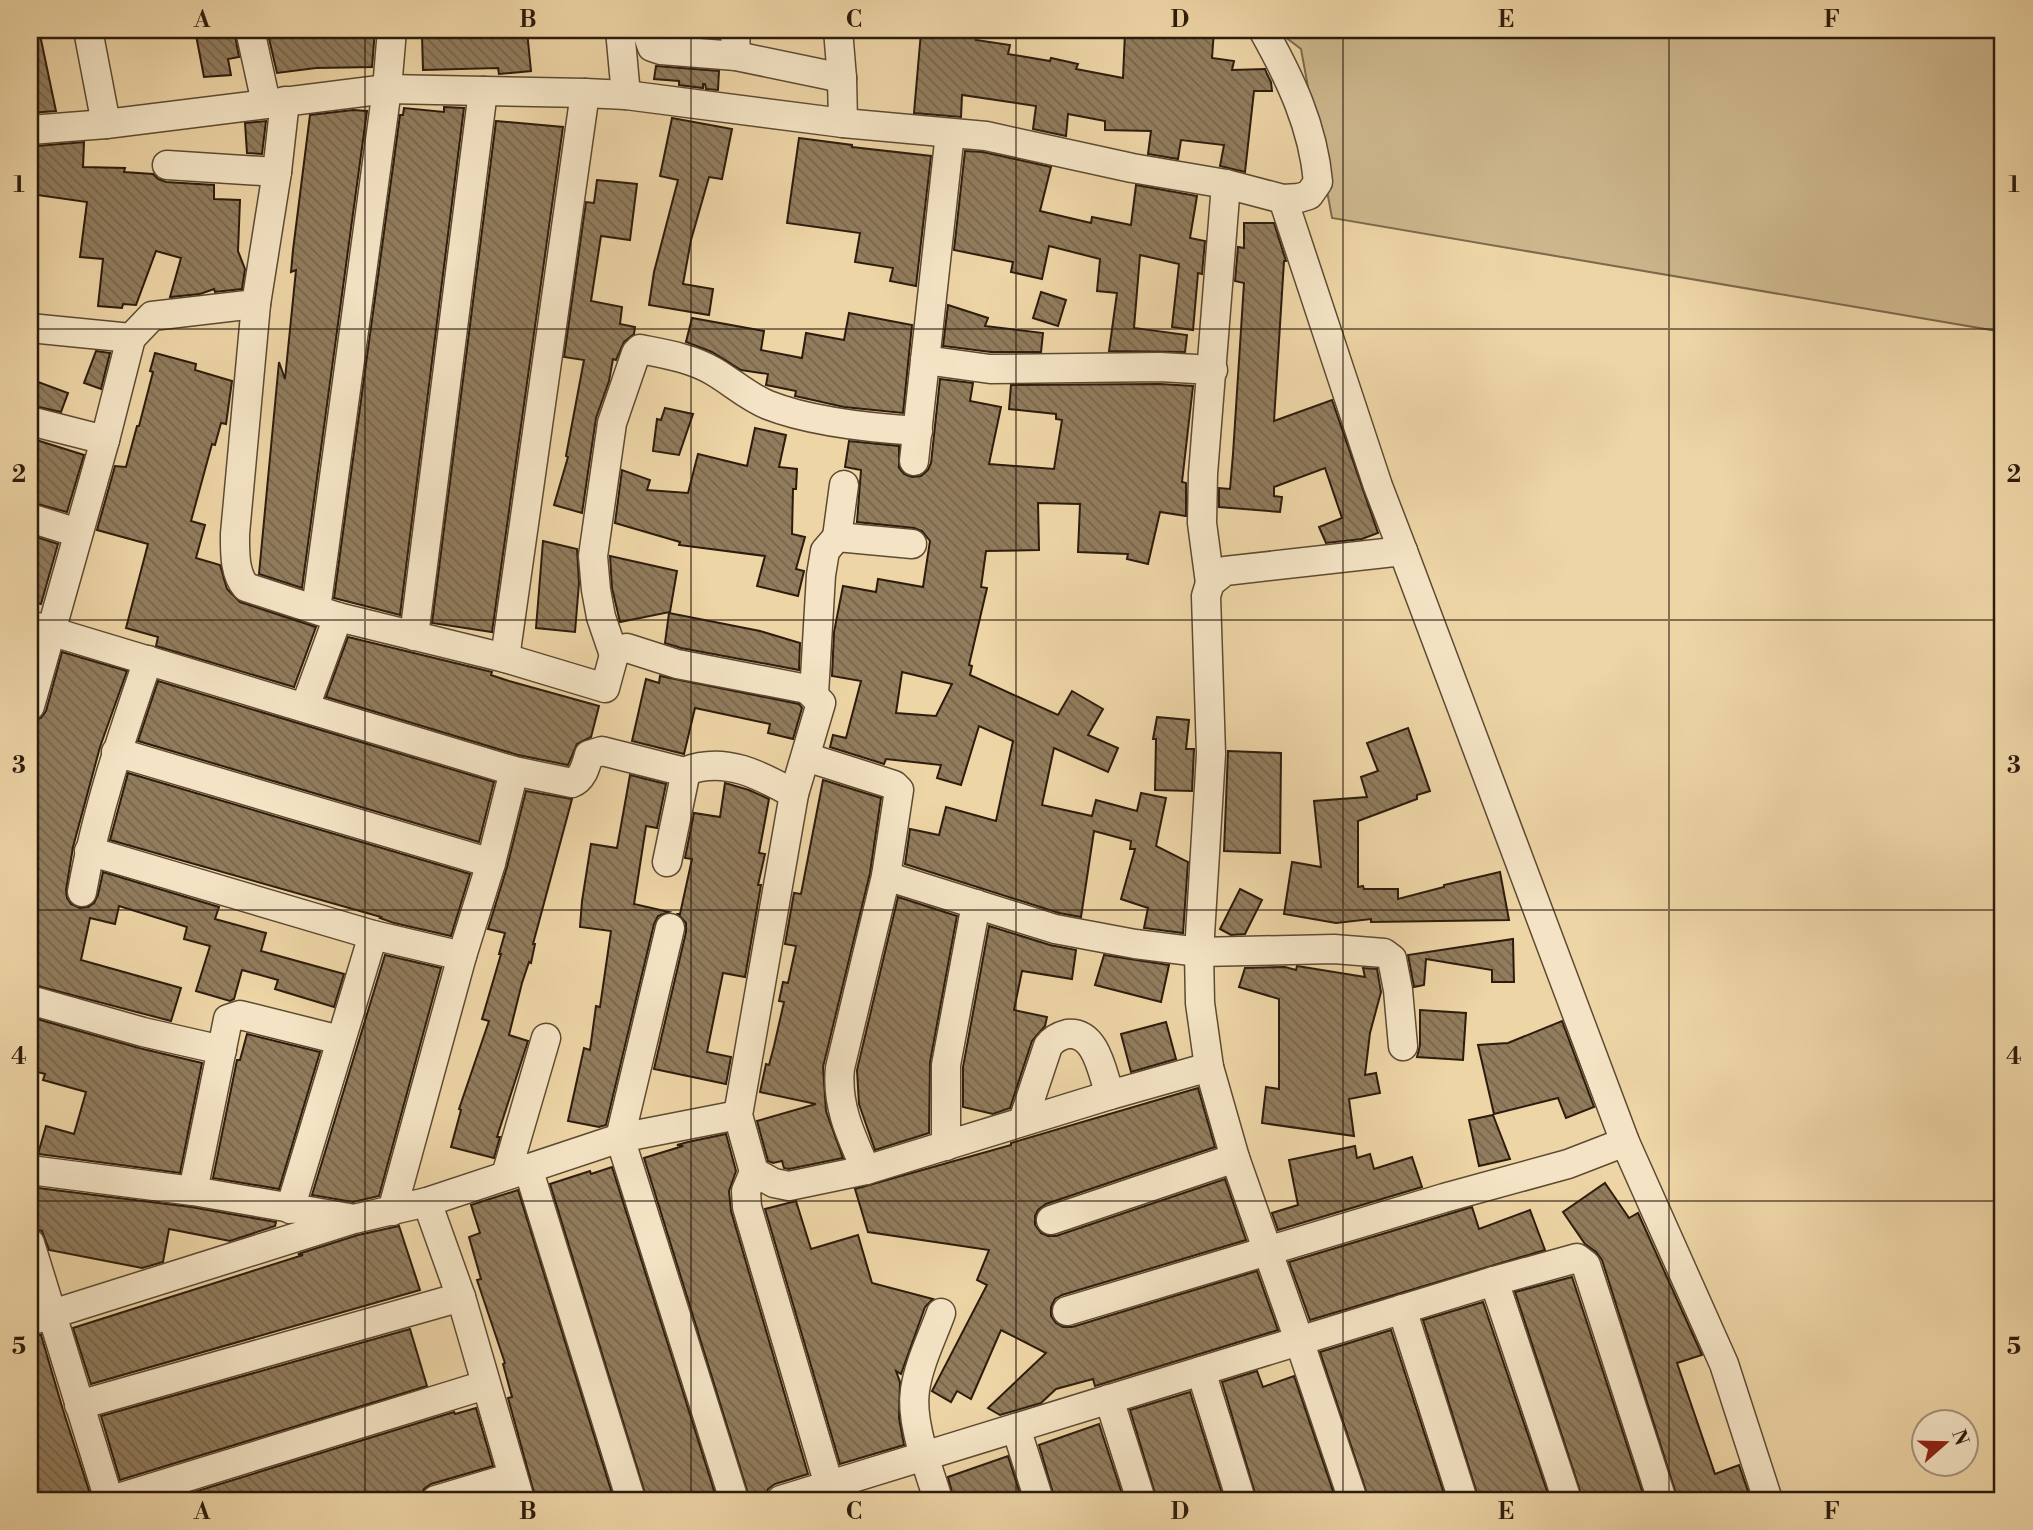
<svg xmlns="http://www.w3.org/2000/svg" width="2033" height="1530" font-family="'Libre Bodoni',serif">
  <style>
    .grass { fill: #cdb68c; stroke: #7d694c; stroke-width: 2 }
    .building { fill: url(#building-back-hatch); stroke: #2d1c0d; stroke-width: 2; fill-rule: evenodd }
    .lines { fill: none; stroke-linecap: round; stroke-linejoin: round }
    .street-casing { stroke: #5d4a33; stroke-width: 31 }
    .street { stroke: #f4e4c5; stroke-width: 28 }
    .grid { fill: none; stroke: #2d1c0d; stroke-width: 2; stroke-opacity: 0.55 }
    .neatline { fill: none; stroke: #2d1c0d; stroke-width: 2.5 }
    .grid-label { font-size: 23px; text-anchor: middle; font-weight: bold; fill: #2d1c0d }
  </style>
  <defs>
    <pattern id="building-back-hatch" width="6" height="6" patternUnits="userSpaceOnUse" patternTransform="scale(1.75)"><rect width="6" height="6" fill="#917c5d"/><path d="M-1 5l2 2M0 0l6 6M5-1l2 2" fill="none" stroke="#77654b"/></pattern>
  </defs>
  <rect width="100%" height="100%" fill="#eed5a6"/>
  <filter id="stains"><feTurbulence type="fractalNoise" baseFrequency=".00286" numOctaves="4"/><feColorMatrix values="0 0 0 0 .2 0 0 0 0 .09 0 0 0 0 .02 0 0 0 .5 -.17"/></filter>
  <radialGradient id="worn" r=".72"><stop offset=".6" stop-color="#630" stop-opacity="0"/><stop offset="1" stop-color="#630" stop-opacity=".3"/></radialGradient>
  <polygon class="grass" points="1276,30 2003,30 2003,332 1332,218 1301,49"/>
  <g class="building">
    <polygon points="30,30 39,30 56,111 30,113"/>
    <polygon points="195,30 234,30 239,57 228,59 231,75 204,77"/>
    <polygon points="267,30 375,30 372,67 316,68 277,73"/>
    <polygon points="445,30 490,30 491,34 527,31 531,71 499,74 498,68 423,70 422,35 445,34"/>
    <polygon points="1172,30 1214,30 1212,58 1234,61 1232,70 1265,69 1267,74 1271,82 1272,91 1254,91 1245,172 1220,166 1224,145 1181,140 1178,159 1148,154 1151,131 1105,130 1105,121 1068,114 1066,136 1033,129 1036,106 962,95 961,117 914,113 921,32 949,34 950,31 977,34 976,40 1010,45 1008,54 1050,61 1051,58 1078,64 1076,69 1123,78 1125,32 1172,34"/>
    <polygon points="656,66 719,71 718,90 706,89 705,84 703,84 703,88 679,85 679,81 654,79"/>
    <polygon points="444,107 464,108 400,615 334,598 400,115 403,115 404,108 444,112"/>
    <polygon points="353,110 367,111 302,588 259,574 279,362 285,379 296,270 291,272 293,250 310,115"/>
    <polygon points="672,118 732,129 722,179 709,177 691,240 683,284 713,289 709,315 649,305 654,272 678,180 660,176"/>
    <polygon points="266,121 262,154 247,153 245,123"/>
    <polygon points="496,121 563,127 492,632 432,623"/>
    <polygon points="799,138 852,145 852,147 931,156 916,286 890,281 893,268 855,262 860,233 787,223"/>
    <polygon points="84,142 83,167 125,168 124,172 153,174 158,179 166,182 214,185 214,199 240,200 238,251 245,269 242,289 215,292 214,289 200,294 170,297 181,258 156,251 136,305 123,304 122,308 98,306 103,259 80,257 87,202 30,194 37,146"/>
    <polygon points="965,151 983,152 1051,167 1040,211 1091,223 1092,217 1131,225 1136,185 1197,196 1190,238 1205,241 1202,274 1198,273 1193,330 1172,327 1179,264 1140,255 1134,328 1187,335 1185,352 1109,351 1117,293 1097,291 1100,259 1049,246 1042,279 1011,272 1013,262 954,250"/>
    <polygon points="597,180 637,184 630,240 601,236 591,301 622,307 620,324 635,327 634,334 624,342 616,360 613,359 609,381 596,418 582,513 554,505 568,457 566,456 584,360 564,357 586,202 594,203"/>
    <polygon points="1244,223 1274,223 1286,261 1284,261 1274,421 1332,400 1378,533 1362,539 1326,543 1319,527 1342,518 1325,468 1274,487 1274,496 1282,497 1280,512 1219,507 1219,488 1230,489 1233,454 1244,283 1235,281 1238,247 1244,248"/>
    <polygon points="1041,292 1066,300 1058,326 1033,318"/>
    <polygon points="948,305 988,318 985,326 1043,333 1041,352 991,352 943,346"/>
    <polygon points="849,313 912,325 903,413 844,407 795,396 796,391 766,385 768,374 741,370 712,352 686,342 692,318 764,331 761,350 802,358 806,333 844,340"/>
    <polygon points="96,351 110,353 101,389 84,383"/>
    <polygon points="155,353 196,364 195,370 232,381 226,424 221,423 215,445 212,444 191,521 205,525 196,558 220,565 227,589 240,602 316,627 294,687 156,646 158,637 126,628 148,544 97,530 115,466 126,467 137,426 139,426 153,372 150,371"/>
    <polygon points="30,379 68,393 61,412 30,405"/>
    <path d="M 940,379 L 973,383 L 970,401 L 1001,407 L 989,464 L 1054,469 L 1062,420 L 1056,419 L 1056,414 L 1009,409 L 1011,385 L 1160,384 L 1193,386 L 1182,482 L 1186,483 L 1186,516 L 1160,512 L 1148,564 L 1127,559 L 1128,554 L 1078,552 L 1080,504 L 1038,503 L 1039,550 L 986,551 L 981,587 L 987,588 L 969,665 L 972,666 L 970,675 L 1058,715 L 1072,691 L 1103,709 L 1088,735 L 1118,748 L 1108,772 L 1054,748 L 1042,805 L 1092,816 L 1096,800 L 1137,811 L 1141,793 L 1166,798 L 1156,846 L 1188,862 L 1183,933 L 1144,928 L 1148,908 L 1121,899 L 1135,849 L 1130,849 L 1131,841 L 1094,831 L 1081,917 L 1059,913 L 905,864 L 910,829 L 939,835 L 946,807 L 996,821 L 1013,741 L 979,726 L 961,785 L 937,778 L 941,765 L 886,759 L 884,764 L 830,747 L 833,735 L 846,738 L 861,681 L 832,676 L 834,632 L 843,586 L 876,592 L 878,579 L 923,587 L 930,541 L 922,531 L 914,528 L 857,522 L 861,470 L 845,467 L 849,441 L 899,446 L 899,468 L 904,474 L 912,477 L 921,476 L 928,470 L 931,463 ZM 902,672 L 952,684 L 936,716 L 896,713 Z"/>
    <polygon points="665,408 693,414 679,455 653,451 657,419 661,420"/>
    <polygon points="755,428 786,435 779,467 797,469 796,489 793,489 792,534 805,537 796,569 804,571 798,596 757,586 765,556 679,545 680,542 615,523 622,470 650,480 647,490 688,493 698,454 747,466"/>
    <polygon points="30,438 84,455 67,512 30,502"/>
    <polygon points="30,535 58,544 41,604 30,601"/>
    <polygon points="543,541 577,549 579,583 575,632 536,628"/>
    <polygon points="610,556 677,571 670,612 620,622 612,588"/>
    <polygon points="669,613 760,631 800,643 799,670 681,648 665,643"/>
    <polygon points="348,637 492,672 491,675 509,681 599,706 591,737 577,744 568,765 518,755 326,697"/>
    <polygon points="62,652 127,671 100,747 73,847 66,890 67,898 71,904 80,908 88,907 94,903 98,895 103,872 219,907 215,919 266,933 261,951 344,974 334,1007 275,989 278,980 242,970 234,999 230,1001 196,991 210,946 184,939 187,927 119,906 115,924 90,918 81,960 181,988 171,1021 30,984 30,901 38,870 30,868 30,722 41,718 46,711"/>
    <polygon points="660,676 799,704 802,708 793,739 768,733 770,724 695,708 684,754 632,741 646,679 659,683"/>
    <polygon points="158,681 494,782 479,842 138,741"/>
    <polygon points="1157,717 1189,720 1186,749 1194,749 1192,791 1155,790 1156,739 1153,739"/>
    <polygon points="1408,728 1430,791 1417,795 1417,799 1358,821 1358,887 1363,886 1364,889 1398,889 1398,899 1444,887 1444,885 1500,872 1509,920 1371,922 1371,919 1336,923 1284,914 1292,862 1321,867 1314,801 1367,797 1361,777 1378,771 1367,743"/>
    <polygon points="1228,751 1281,753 1280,853 1224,851"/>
    <polygon points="128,773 470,874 451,936 394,923 380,918 381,917 110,840"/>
    <polygon points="630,775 666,784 657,828 646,826 634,904 669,912 658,916 654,924 606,1125 599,1127 568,1121 584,1048 590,1050 596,1006 600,1007 611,931 580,927 582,901 591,844 617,848"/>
    <polygon points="823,780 881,798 870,873 823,1067 826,1111 843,1158 789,1169 784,1168 782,1161 773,1163 768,1161 757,1121 816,1104 760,1092 766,1064 769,1065 774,1046 784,1002 779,1001 783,982 788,983 796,946 785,944 794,893 801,894"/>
    <polygon points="725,783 749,790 769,799 759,853 765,854 758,885 761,885 745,977 723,973 707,1052 731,1057 726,1084 654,1069 686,932 686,923 678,914 680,914 692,859 685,858 694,813 720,817"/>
    <polygon points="526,791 572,799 533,944 535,944 531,963 529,962 522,983 509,1035 528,1041 497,1137 500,1137 494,1158 451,1147 461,1110 459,1109 489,1021 482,1019 501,954 499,954 505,933 488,929 507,867"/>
    <polygon points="1240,889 1262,900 1245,934 1231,935 1220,929"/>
    <polygon points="898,897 957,916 930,1062 929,1133 875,1150 859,1104 857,1070"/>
    <polygon points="989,926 1050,945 1076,950 1072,979 1022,971 1014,1010 1047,1017 1045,1026 1032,1041 1010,1108 993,1114 963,1107 963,1067"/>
    <polygon points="1513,939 1514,982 1492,982 1492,970 1426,959 1424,985 1414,987 1408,955"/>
    <polygon points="385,955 441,968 379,1196 353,1202 312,1195"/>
    <polygon points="1104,955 1169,965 1161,1002 1095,985"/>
    <polygon points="1297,966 1365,977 1363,968 1377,969 1381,992 1370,1033 1365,1075 1376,1073 1380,1093 1349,1099 1354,1136 1262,1123 1266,1087 1279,1089 1279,999 1239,987 1245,968 1285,967 1296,970"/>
    <polygon points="1420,1010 1466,1013 1463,1060 1417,1057 1420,1045"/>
    <polygon points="30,1017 139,1048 202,1063 180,1173 38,1154 46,1126 74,1134 86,1092 43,1080 45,1074 30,1070"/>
    <polygon points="1562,1021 1594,1107 1566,1118 1558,1098 1494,1114 1478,1045 1508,1043"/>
    <polygon points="1166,1022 1176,1059 1131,1072 1121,1034"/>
    <polygon points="247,1034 320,1052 279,1189 213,1178 237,1060 240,1060"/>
    <polygon points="1198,1088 1215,1147 1046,1204 1038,1210 1035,1216 1035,1225 1041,1233 1048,1236 1056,1236 1225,1179 1246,1240 1062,1295 1055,1299 1051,1307 1051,1316 1056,1323 1063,1327 1072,1327 1257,1271 1278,1330 1095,1386 1093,1379 1056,1389 1041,1403 1000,1415 988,1408 1046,1353 1001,1330 971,1399 957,1391 951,1402 932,1391 987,1285 977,1280 989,1250 868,1232 855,1189 1011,1145 1011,1143"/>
    <polygon points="1493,1115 1510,1159 1479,1166 1469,1120"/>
    <polygon points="726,1134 736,1171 729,1191 731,1211 808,1474 775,1484 768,1489 765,1500 750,1500 644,1158 683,1146 677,1145 688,1142"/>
    <polygon points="1355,1146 1357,1158 1370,1154 1374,1169 1412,1157 1422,1187 1278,1230 1272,1213 1298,1205 1289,1160"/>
    <polygon points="612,1167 717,1500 647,1500 550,1184 590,1171 591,1174"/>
    <polygon points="1605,1183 1629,1218 1638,1213 1702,1355 1677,1363 1715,1474 1739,1465 1751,1500 1678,1500 1602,1260 1596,1252 1585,1244 1563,1212"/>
    <polygon points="30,1187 191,1207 276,1222 275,1226 230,1241 169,1229 163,1262 142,1268 49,1250 42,1231 30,1227"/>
    <polygon points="518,1190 614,1500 536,1500 508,1398 512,1397 503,1364 505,1363 477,1280 481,1279 469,1237 480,1233 471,1205"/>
    <polygon points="796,1201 811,1249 858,1235 872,1283 933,1299 925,1307 901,1374 896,1371 900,1382 899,1418 904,1445 840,1464 765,1209"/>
    <polygon points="1472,1207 1479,1229 1530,1210 1545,1250 1310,1320 1289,1262"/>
    <polygon points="399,1226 420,1290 91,1384 73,1328 303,1255 298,1254 358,1235"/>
    <polygon points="1572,1277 1645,1500 1583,1500 1515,1292"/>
    <polygon points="1483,1302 1550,1500 1479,1500 1423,1320"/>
    <polygon points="410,1329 427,1386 120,1480 101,1416"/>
    <polygon points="1391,1330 1446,1500 1369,1500 1320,1352"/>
    <polygon points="41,1335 63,1410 92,1500 30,1500 30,1337"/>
    <polygon points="1257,1371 1263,1387 1294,1376 1336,1500 1257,1500 1222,1382"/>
    <polygon points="1190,1392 1224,1500 1157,1500 1130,1410"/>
    <polygon points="476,1408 493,1466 431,1484 424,1489 420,1500 168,1500 454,1412 455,1414"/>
    <polygon points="1099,1424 1124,1500 1055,1500 1039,1445"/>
    <polygon points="1008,1456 1022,1500 954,1500 948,1477"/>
  </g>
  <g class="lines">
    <g class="street-casing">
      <g id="street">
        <polyline points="88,30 106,124"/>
        <polyline points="250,30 266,103"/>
        <polyline points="620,30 626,95"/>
        <polyline points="646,30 652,47 661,50 736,56 842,78"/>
        <polyline points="735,30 736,56"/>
        <polyline points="838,30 842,78 843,123"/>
        <path d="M 285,101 L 277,172 L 256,304 L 235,534 C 235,551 234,573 246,587 L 338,617 L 505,658 L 605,688 L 614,655 L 618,650 L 627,648 L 677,664 L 807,689 L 821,703 L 794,794 L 738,1115 L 754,1172 L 746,1191 L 747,1207 L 829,1485"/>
        <path d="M 30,130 L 106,124 L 387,89 L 585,93 L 626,95 L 843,123 L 986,136 L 1132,168 L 1226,184 L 1283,199 L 1299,198 L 1309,195 L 1318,182 C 1313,126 1290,78 1263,30"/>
        <polyline points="167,165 277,172"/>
        <polyline points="1283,199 1378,486 1403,551 1625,1142 1724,1364 1768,1500"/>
        <polyline points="30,328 131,338 105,440 30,706"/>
        <polyline points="131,338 152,316 256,304"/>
        <polyline points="925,360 990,369 1160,367 1213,370"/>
        <polyline points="30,421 105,440"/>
        <polyline points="914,461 950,133"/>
        <polyline points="30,518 78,533"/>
        <polyline points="837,537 844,485"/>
        <polyline points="1210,583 1202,523 1203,474 1226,184"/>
        <polyline points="316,609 387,89 392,30"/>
        <path d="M 30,625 L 514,771 L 572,783 C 583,779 586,765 589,755 L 602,751 L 685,772"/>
        <polyline points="414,636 483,91"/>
        <path d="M 614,655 L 601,617 L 596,590 L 593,556 L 612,423 L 636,353 L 640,349 C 665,354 691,358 713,371 C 732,382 748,397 768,405 C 811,422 871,428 918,431"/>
        <polyline points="505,658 585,93"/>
        <polyline points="814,694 821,575 825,551 837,537 912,544"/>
        <polyline points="305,707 338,617"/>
        <polyline points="116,752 491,863"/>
        <path d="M 806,757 L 894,785 L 899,790 L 886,876 L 840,1068 C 836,1105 851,1136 866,1170"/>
        <polyline points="89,851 373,935 462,956"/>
        <path d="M 667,862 L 686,771 C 725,756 760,775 794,794"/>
        <polyline points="886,876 1055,929 1135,944 1199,952 1334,949 1384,953 1392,959 1398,990 1403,1046"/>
        <path d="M 82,892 C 96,812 122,736 148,660"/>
        <polyline points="670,928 620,1138 734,1500"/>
        <polyline points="30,1000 143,1032 222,1050"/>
        <path d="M 1023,1121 L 1048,1046 C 1053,1039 1059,1036 1067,1034 C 1097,1031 1102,1073 1110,1095"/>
        <polyline points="946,1146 946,1065 976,904"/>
        <polyline points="528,1168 631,1500"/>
        <polyline points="30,1170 193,1191 349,1218"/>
        <polyline points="754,1172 774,1183 789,1186 866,1170 1110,1095 1209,1067"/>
        <polyline points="506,1175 546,1038"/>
        <polyline points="193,1191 228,1019 240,1015 340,1040"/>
        <polyline points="427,1202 461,1297 520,1500"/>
        <polyline points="290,1209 373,935"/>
        <polyline points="392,1211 462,956 491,863 514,771"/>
        <polyline points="1051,1220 1235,1158"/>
        <polyline points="30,1243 109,1500"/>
        <polyline points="1494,1281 1567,1500"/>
        <polyline points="1402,1309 1463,1500"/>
        <polyline points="1067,1311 1444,1198 1568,1164 1625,1142"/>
        <polyline points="30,1321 354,1219 427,1202 620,1138 738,1115"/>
        <polyline points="1201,1371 1241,1500"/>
        <polyline points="1109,1399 1141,1500"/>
        <polyline points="79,1405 461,1297"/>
        <polyline points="1016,1428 1039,1500"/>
        <polyline points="112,1500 485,1385"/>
        <polyline points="436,1500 513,1477"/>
        <polyline points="781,1500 1494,1281 1577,1258 1586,1265 1662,1500"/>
        <path d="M 938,1500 C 929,1469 910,1423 915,1390 C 919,1363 932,1338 941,1313"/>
        <polyline points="1353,1500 1299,1340 1235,1158 1209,1067 1200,1003 1199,952 1211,754 1206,596 1210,583 1225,571 1403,551"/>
      </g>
    </g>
    <use href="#street" class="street"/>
  </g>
  <path class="grid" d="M 365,30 L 365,1500M 691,30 L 691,1500M 1016,30 L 1016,1500M 1343,30 L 1343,1500M 1669,30 L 1669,1500M 30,329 L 2003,329M 30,620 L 2003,620M 30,910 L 2003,910M 30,1201 L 2003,1201"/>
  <rect width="2033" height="1530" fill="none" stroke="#eed5a6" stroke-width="77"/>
  <g transform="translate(1945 1443) rotate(70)"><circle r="33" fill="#f4e4c5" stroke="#a4947b" stroke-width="2"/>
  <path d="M0-5L12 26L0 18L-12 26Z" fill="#8f2418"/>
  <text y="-10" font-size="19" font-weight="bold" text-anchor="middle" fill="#2d1c0d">N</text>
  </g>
  <rect x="38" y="38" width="1956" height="1454" class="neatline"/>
  <g class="grid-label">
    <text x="202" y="27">A</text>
    <text x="528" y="27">B</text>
    <text x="854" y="27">C</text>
    <text x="1180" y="27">D</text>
    <text x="1506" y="27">E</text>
    <text x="1832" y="27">F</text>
    <text x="19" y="192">1</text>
    <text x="2014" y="192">1</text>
    <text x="19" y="482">2</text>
    <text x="2014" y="482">2</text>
    <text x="19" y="773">3</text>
    <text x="2014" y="773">3</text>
    <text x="19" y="1064">4</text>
    <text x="2014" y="1064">4</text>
    <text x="19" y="1354">5</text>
    <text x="2014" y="1354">5</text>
    <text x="202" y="1519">A</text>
    <text x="528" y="1519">B</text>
    <text x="854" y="1519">C</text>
    <text x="1180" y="1519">D</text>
    <text x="1506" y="1519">E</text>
    <text x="1832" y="1519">F</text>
  </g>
  <rect width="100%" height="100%" filter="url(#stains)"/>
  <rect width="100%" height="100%" fill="url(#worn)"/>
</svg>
